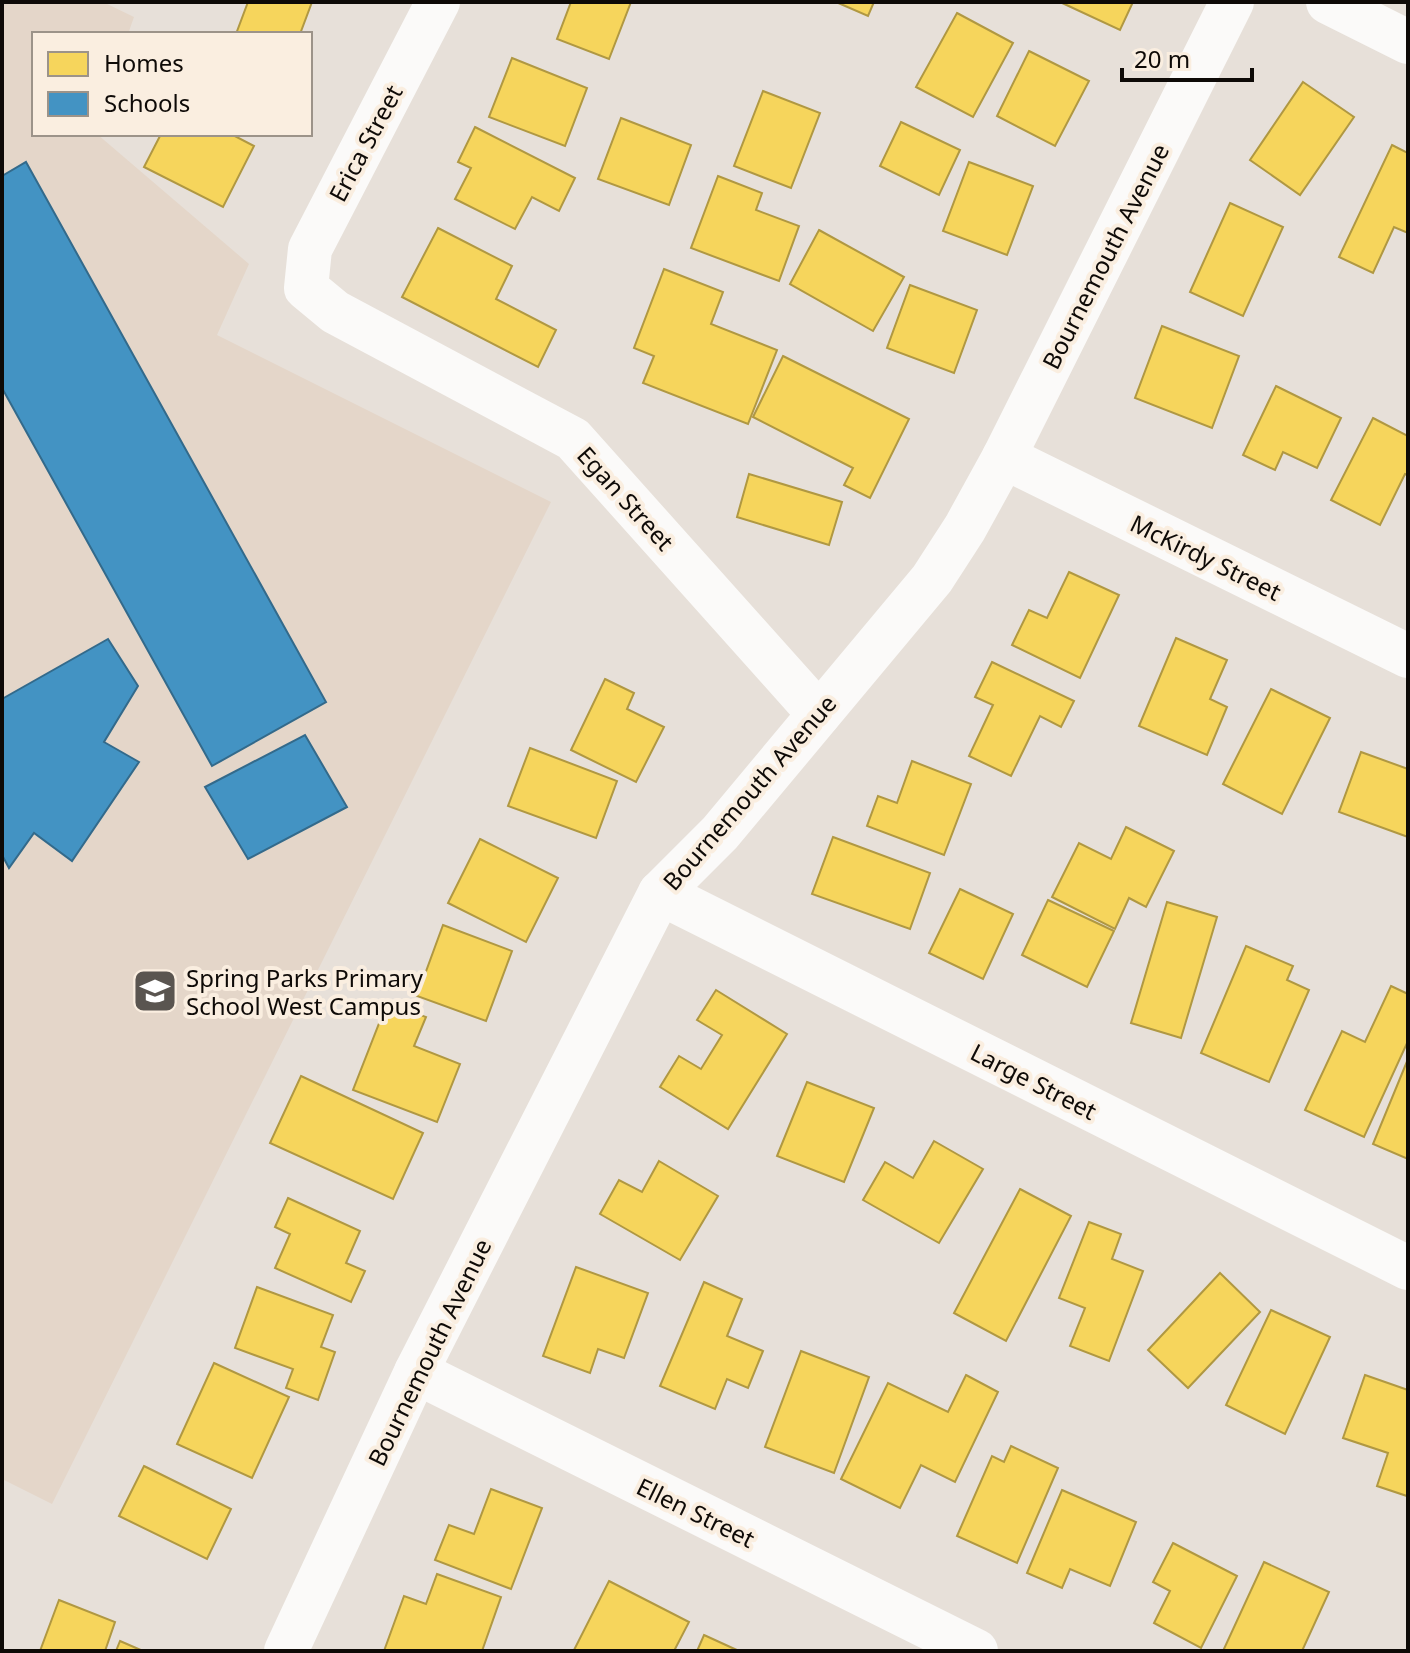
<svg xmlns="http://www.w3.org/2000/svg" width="1410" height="1653" font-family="'Noto Sans',sans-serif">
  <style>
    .built { fill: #e4d6c9 }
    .homes { fill: #f6d55c; stroke: #b09842; stroke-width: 2 }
    .schools { fill: #4393c3; stroke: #336a8b; stroke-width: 2 }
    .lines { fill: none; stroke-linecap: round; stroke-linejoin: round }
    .street { stroke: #fbfaf9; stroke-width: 44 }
    .labels { text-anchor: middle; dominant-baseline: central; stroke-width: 8; stroke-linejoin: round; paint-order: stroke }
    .street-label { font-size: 24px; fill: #0e0a07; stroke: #faeee0 }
    .poi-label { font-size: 24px; fill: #0e0a07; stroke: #faeee0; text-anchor: start }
  </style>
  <rect width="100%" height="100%" fill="#e7e0d9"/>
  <polygon class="built" points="2,2 103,2 134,17 128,34 34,34 34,134 97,134 249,264 217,335 551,502 52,1504 2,1479"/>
  <g class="homes">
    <polygon points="248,2 312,2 300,34 236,34"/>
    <polygon points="571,2 631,2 609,59 557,39"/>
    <polygon points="836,2 874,2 868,16"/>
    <polygon points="1060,2 1133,2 1120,30"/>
    <polygon points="957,13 1013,43 973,117 916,87"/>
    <polygon points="1029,51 1089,81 1055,146 997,116"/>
    <polygon points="512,58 587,88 565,146 489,117"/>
    <polygon points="1303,82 1354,117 1300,195 1250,160"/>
    <polygon points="763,91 820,113 791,188 734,166"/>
    <polygon points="621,118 691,145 669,205 598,179"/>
    <polygon points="901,122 960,150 939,195 880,166"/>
    <polygon points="475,127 575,178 559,211 532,197 515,229 455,199 471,168 458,162"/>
    <polygon points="161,134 231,134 254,146 223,207 144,167"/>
    <polygon points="1392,145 1408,153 1408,233 1394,227 1373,273 1339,257"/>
    <polygon points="969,162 1033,186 1007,255 943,231"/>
    <polygon points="718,176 762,193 756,210 799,226 779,281 691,248"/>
    <polygon points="1230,203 1283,227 1243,316 1190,292"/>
    <polygon points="438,228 512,266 496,299 556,330 538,367 402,297"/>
    <polygon points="819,230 904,277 873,331 790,284"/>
    <polygon points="664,269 723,292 711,324 777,350 748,424 643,383 654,356 634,348"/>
    <polygon points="910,285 977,310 954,373 887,348"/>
    <polygon points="1162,326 1239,356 1212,428 1135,398"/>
    <polygon points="783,356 909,419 870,498 844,485 853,468 753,417"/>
    <polygon points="1276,386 1341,418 1317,468 1283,452 1275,470 1243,455"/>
    <polygon points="1373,418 1408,436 1408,475 1405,474 1380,525 1331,500"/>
    <polygon points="749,474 842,502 829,545 737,517"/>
    <polygon points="1069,572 1119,595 1080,678 1012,645 1029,610 1047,618"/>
    <polygon points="1176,638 1227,660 1210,699 1227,707 1207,755 1139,726"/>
    <polygon points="992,662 1074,701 1061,727 1040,716 1011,776 969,756 993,705 975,697"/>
    <polygon points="605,679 634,693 627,709 664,727 636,782 571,750"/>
    <polygon points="1271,689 1330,718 1282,814 1223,784"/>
    <polygon points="530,748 617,781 596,838 508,806"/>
    <polygon points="1361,752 1408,769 1408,837 1339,812"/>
    <polygon points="912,761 971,784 944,855 867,826 878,796 897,803"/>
    <polygon points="1126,827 1174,851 1146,907 1129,898 1115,929 1052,897 1079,843 1111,859"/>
    <polygon points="833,837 930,873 910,929 812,894"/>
    <polygon points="480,839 558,878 526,942 448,903"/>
    <polygon points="960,889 1013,914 983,979 929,953"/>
    <polygon points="1048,900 1114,931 1087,987 1022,955"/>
    <polygon points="1167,902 1217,917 1181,1038 1131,1023"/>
    <polygon points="443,925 512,951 486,1021 417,996"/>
    <polygon points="1246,946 1293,966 1287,980 1309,990 1269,1082 1201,1053"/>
    <polygon points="1391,986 1408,994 1408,1041 1364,1137 1305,1110 1342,1031 1365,1042"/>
    <polygon points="716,990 787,1034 728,1129 660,1087 679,1056 701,1069 722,1035 697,1020"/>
    <polygon points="387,1003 426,1017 414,1046 460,1064 437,1122 353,1090"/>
    <polygon points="1408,1059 1408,1159 1373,1144"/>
    <polygon points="301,1076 423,1133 393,1199 270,1143"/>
    <polygon points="807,1082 874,1108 844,1182 777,1156"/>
    <polygon points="934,1141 983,1169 939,1243 863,1200 885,1162 913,1178"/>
    <polygon points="659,1161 718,1196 680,1260 600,1214 619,1180 642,1192"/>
    <polygon points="1020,1189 1071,1216 1006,1341 954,1313"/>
    <polygon points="288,1198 360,1231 346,1263 365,1271 351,1302 275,1268 290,1234 275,1227"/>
    <polygon points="1089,1222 1121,1234 1112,1259 1143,1271 1109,1361 1070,1346 1085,1308 1059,1298"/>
    <polygon points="576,1267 648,1293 624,1358 598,1349 590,1373 543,1356"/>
    <polygon points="1220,1273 1260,1312 1188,1388 1148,1350"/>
    <polygon points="704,1282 742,1299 727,1336 763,1351 748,1388 727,1379 715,1409 660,1386"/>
    <polygon points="257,1287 333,1315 321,1347 335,1352 318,1400 286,1388 293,1369 235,1348"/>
    <polygon points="1271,1310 1330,1337 1285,1434 1226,1405"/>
    <polygon points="801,1351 869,1377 834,1473 765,1447"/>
    <polygon points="214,1363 289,1397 252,1478 177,1444"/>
    <polygon points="966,1375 998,1392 955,1482 921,1465 900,1508 841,1479 888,1383 948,1412"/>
    <polygon points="1365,1375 1408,1390 1407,1496 1377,1486 1388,1453 1343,1438"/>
    <polygon points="1011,1446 1058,1468 1017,1563 957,1536 992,1456 1004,1462"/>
    <polygon points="144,1466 231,1509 207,1559 119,1516"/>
    <polygon points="491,1489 542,1508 511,1589 435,1560 449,1525 474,1534"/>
    <polygon points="1062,1490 1136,1522 1110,1586 1070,1569 1062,1588 1027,1573"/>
    <polygon points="1173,1543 1237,1576 1201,1648 1154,1623 1170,1591 1153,1582"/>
    <polygon points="1264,1562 1329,1592 1302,1651 1223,1651"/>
    <polygon points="437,1574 501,1597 482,1651 384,1651 404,1596 426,1604"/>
    <polygon points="609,1581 689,1622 674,1651 574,1650"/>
    <polygon points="59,1600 115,1622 105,1651 40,1651"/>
    <polygon points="704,1635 739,1651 697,1651"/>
    <polygon points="120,1641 143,1651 116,1651"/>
  </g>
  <g class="schools">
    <polygon points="26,162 326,702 212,766 2,388 2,176"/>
    <polygon points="108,639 138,686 104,742 139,762 72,861 34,833 9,868 2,855 2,699"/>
    <polygon points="305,735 347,807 248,859 205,787"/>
  </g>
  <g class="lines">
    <g class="street">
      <polyline points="438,2 310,249 306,288 335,312 573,439 819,714"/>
      <polyline points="1328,2 1408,42"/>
      <polyline points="1004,457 1408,656"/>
      <polyline points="660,893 1408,1268"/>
      <polyline points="416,1372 976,1651"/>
      <polyline points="286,1651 416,1372 660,893 720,833 932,579 965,528 1004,457 1232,2"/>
    </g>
  </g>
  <defs>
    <g id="school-square" transform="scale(2.3)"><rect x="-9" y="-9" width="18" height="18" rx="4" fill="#5a5550" stroke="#faeee0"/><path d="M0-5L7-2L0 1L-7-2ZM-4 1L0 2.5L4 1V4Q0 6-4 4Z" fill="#fff"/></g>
  </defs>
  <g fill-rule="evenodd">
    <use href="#school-square" x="155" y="991"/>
  </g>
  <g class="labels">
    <g class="street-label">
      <text transform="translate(365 143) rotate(-62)">Erica Street</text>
      <text transform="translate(1105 256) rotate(-63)">Bournemouth Avenue</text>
      <text transform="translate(626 498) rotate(48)">Egan Street</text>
      <text transform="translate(1206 557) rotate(26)">McKirdy Street</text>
      <text transform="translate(749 792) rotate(-49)">Bournemouth Avenue</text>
      <text transform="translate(1034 1081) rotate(27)">Large Street</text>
      <text transform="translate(429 1352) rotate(-64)">Bournemouth Avenue</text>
      <text transform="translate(696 1512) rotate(26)">Ellen Street</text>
    </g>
    <g class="poi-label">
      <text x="186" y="977">Spring Parks Primary<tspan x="186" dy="28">School West Campus</tspan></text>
    </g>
  </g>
  <rect width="1410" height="1653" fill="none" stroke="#0e0a07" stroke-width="8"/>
  <rect x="32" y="32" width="280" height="104" fill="#faeee0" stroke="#9c9389" stroke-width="2"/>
  <rect x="48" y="52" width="40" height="24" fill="#f6d55c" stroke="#9c9389" stroke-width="2"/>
  <text x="104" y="72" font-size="24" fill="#0e0a07">Homes</text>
  <rect x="48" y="92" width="40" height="24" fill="#4393c3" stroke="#9c9389" stroke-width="2"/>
  <text x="104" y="112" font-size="24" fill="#0e0a07">Schools</text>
  <path d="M1122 68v12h130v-12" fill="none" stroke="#0e0a07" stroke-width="4"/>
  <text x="1134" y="68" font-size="24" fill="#0e0a07" stroke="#faeee0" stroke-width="6" paint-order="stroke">20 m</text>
</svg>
